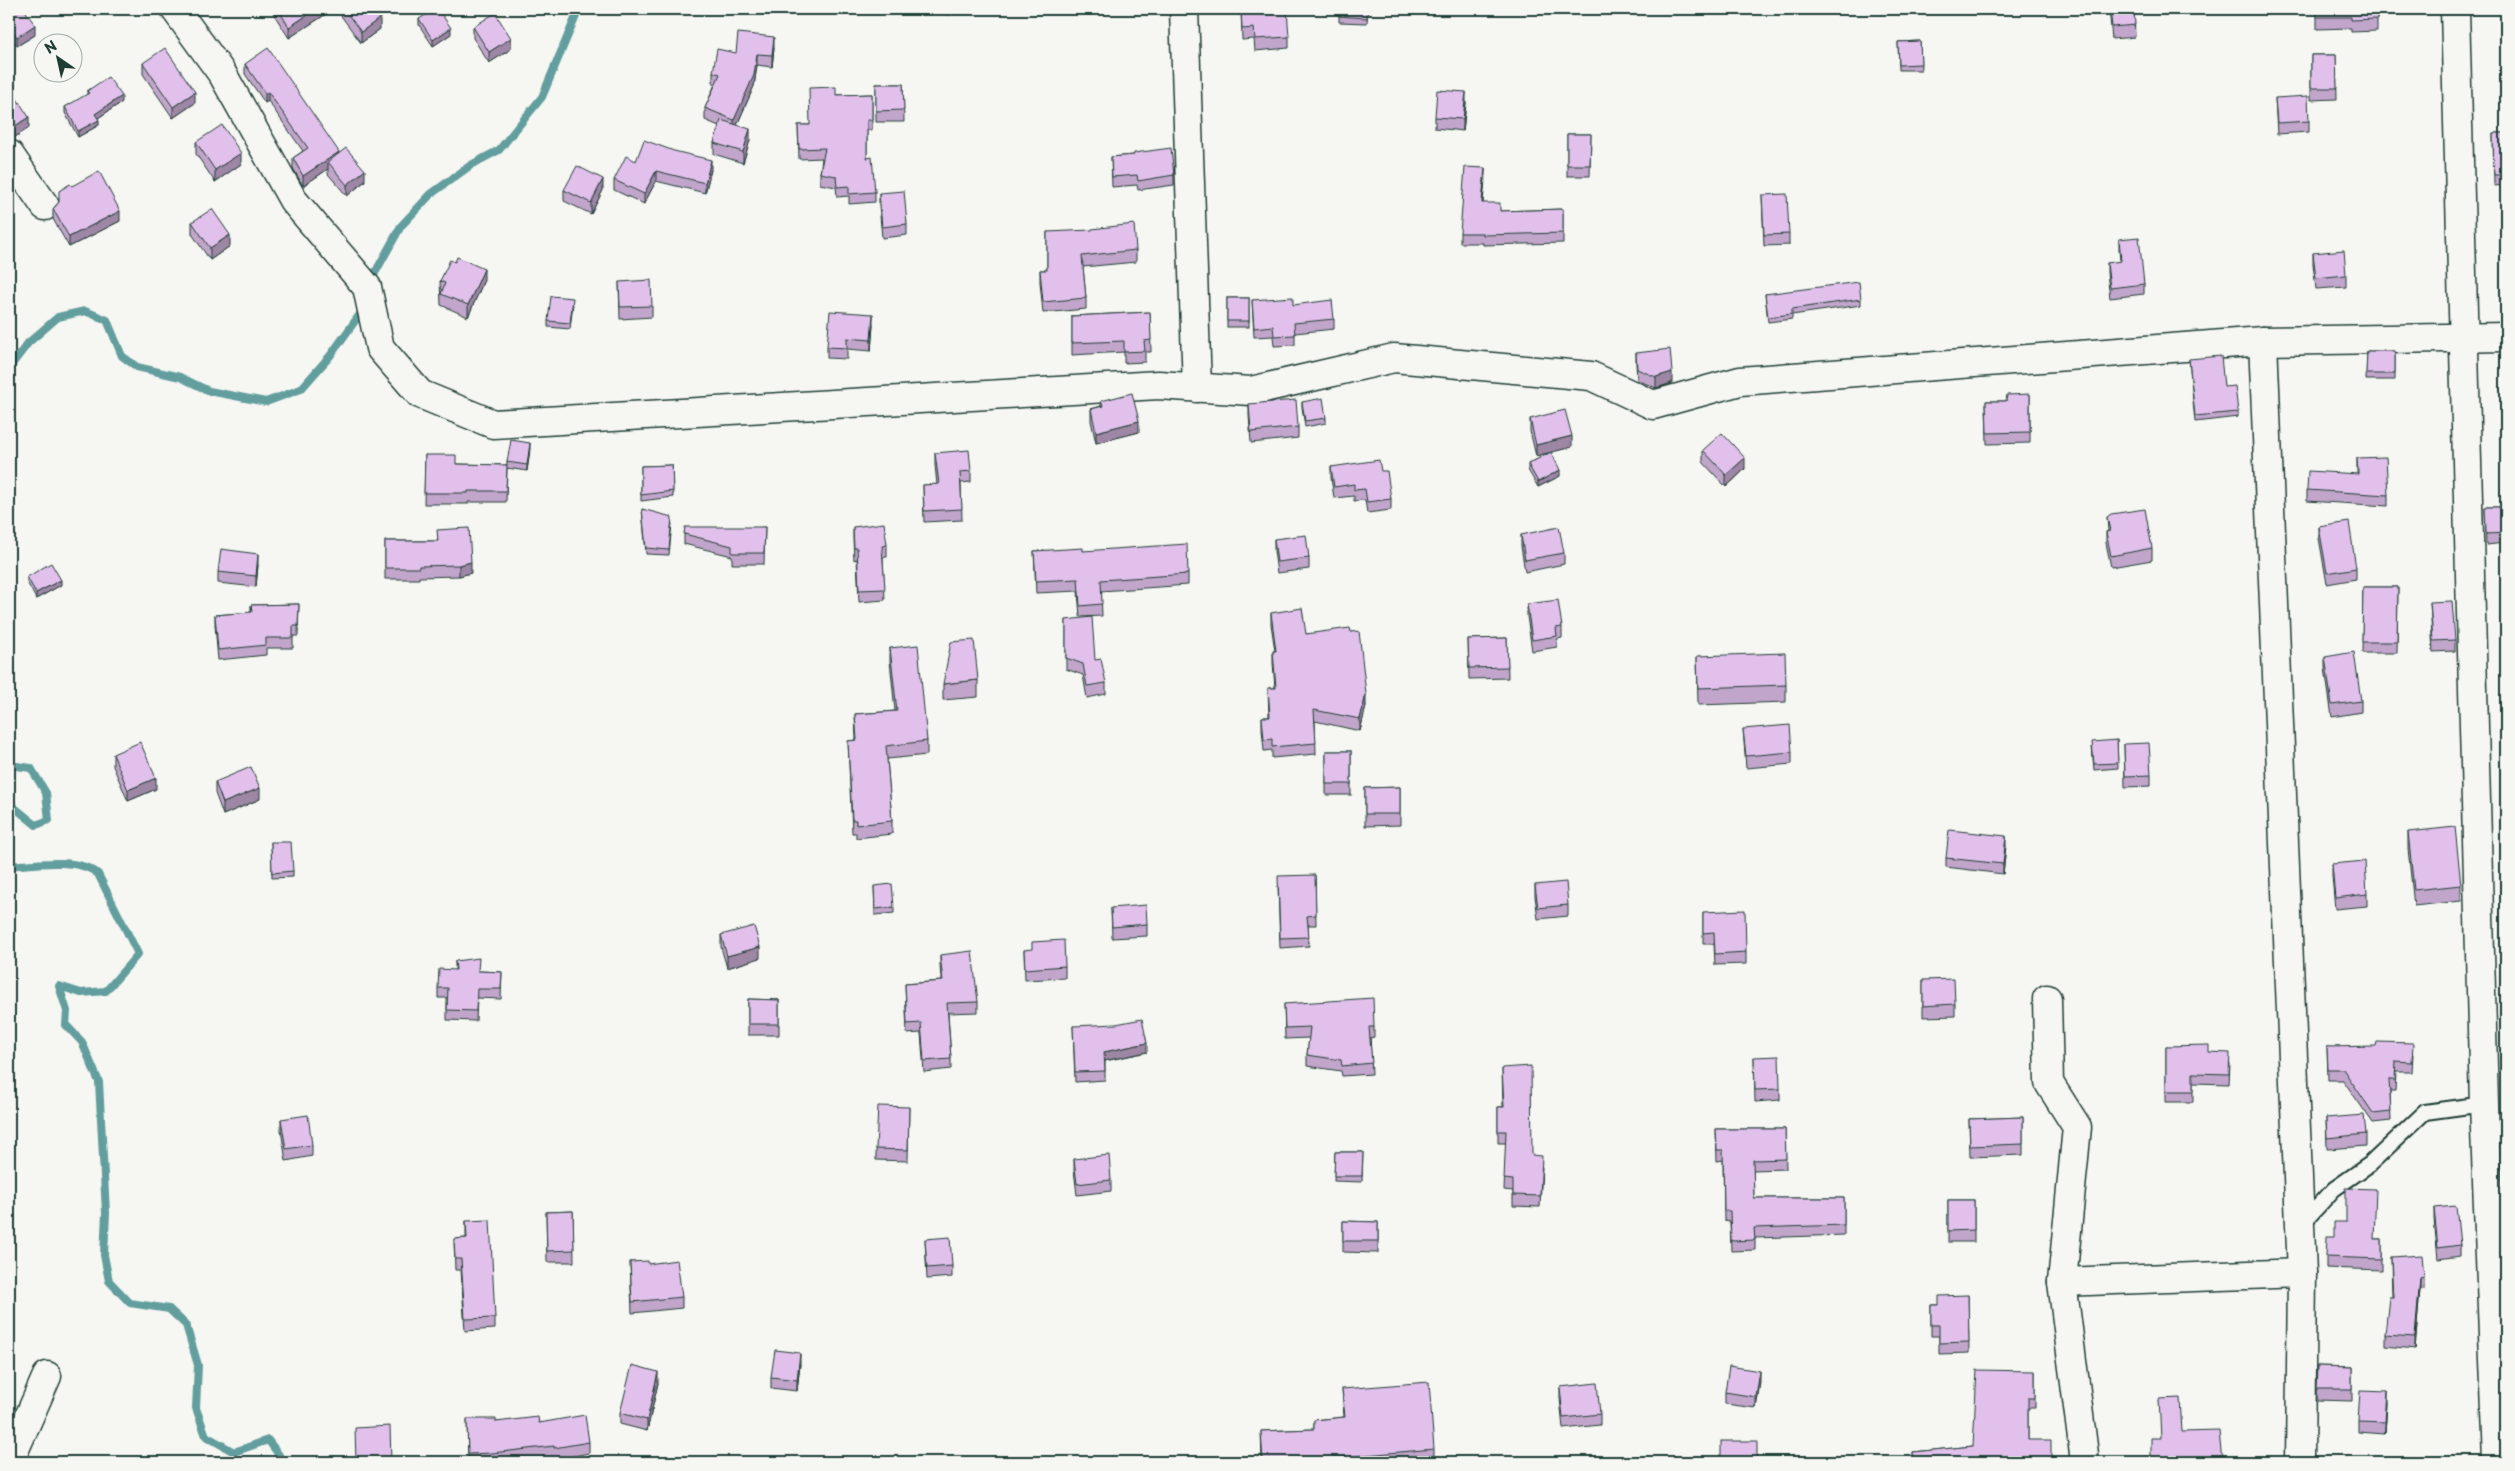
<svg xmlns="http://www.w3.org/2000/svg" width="2515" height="1471" font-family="'Playpen Sans',sans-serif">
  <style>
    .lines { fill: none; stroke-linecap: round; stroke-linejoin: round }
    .stream { stroke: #629e9e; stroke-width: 8 }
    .service-casing { stroke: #1f3d34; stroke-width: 18 }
    .minor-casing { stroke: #1f3d34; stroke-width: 31 }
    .service { stroke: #f6f6f2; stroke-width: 14 }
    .minor { stroke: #f6f6f2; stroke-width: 28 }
    .wall { fill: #c2a5cb; stroke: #1f3d34 }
    .shaded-wall { fill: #9e86a5; stroke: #1f3d34 }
    .building { fill: #e2c0ec; stroke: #1f3d34 }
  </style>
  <rect width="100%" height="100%" fill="#f6f6f2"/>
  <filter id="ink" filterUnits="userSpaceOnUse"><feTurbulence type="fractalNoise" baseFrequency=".02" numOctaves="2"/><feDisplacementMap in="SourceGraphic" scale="10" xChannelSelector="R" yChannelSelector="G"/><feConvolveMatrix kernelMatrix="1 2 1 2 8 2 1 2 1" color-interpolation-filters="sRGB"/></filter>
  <g filter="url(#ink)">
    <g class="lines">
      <g class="stream">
        <polyline points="370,282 401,226 431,194 471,165 499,150 542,97 579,9"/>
        <polyline points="9,368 28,343 58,317 85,311 107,320 122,356 137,367 180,377 209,391 266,402 301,389 330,356 360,314 362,307"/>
        <polyline points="9,765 31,768 46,793 49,820 36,825 9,803"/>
        <path d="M 9,866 C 35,864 78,857 98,874 L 138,954 L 106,991 L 81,993 L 59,986 L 67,1011 L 66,1025 L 82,1042 L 99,1082 L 106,1213 L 104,1255 L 109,1281 L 130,1303 L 169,1309 L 186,1325 L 198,1365 L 196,1408 L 206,1436 L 234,1452 L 268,1440 L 279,1455 L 281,1462"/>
      </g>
      <g class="service-casing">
        <polyline id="service" points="2301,1225 2334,1189 2370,1164 2425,1112 2484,1104"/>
      </g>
      <g class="minor-casing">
        <g id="minor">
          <polyline points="175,9 223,75 293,200 367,287 380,348 420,394 493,424 1158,385 1251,391 1394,358 1591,376 1653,405 1740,381 2263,341 2506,337"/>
          <polyline points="1184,9 1197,388"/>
          <polyline points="2455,9 2484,1104 2498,1462"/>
          <polyline points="9,154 45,206"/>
          <polyline points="2263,341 2302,1273 2300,1462"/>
          <polyline points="2047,999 2049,1083 2077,1127 2062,1282 2085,1462"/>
          <polyline points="2062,1282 2302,1273"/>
          <polyline points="13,1462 14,1451 47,1376"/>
        </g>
      </g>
      <use href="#service" class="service"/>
      <use href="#minor" class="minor"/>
    </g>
    <g class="wall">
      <polygon points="9,9 35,35 17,46 9,35"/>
      <polygon points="273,9 334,9 289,38 273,13"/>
      <polygon points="336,9 373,9 380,29 361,43"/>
      <polygon points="760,9 780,9 779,13"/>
      <polygon points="924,9 950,9 949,15"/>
      <polygon points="1241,9 1289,37 1289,48 1255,51 1254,39 1242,40"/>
      <polygon points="1339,9 1368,9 1367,23 1339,22"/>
      <polygon points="2109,9 2134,9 2135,37 2112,39"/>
      <polygon points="2317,9 2377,9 2377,31 2351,32 2351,28 2317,29"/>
      <polygon points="419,19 451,34 433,46 419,25"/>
      <polygon points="473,27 511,49 489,63 473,38"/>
      <polygon points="2506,35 2506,185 2494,186 2493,133 2505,133"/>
      <polygon points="1920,41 1921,70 1899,70 1898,42"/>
      <polygon points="774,48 772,67 757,65 754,86 737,125 750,140 743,163 714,154 714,143 719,126 705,120 705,108 715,84 713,84 713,72 736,53"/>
      <polygon points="2311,55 2336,55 2337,99 2311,100"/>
      <polygon points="143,63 195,103 173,118 143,74"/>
      <polygon points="245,64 339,154 365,181 347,196 328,174 328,169 303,186 293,168 293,158 303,151 268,101 265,103 245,74"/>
      <polygon points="876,84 903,84 904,122 876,122"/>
      <polygon points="87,91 122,102 98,118 99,125 78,137 65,113 65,107 87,95"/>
      <polygon points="9,92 29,128 12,139 9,134"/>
      <polygon points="872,94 872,130 867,130 867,158 875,192 875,202 849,204 849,196 837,197 836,187 820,184 820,173 822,158 799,159 798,125 810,125 836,95"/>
      <polygon points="2275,98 2309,121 2309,132 2277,134"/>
      <polygon points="1466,103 1463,131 1435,128 1435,117"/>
      <polygon points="1567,134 1591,134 1590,176 1567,176"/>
      <polygon points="196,142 241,164 215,182 196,154"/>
      <polygon points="1134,155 1174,175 1174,185 1138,190 1137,185 1112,187 1111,157"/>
      <polygon points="636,161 711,170 705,193 656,181 644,204 614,190 614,180"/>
      <polygon points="1485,178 1483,203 1500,211 1563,209 1563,243 1483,245 1483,243 1460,243 1460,233"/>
      <polygon points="72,186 120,221 69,247 53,219 53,209"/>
      <polygon points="564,190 603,190 591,214 564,201"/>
      <polygon points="879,193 907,224 907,235 882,238 879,205"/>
      <polygon points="1762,195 1789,234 1789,245 1764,246"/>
      <polygon points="192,222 230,246 210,260 192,234"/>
      <polygon points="1047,232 1136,250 1136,262 1083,267 1086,298 1086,309 1043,313 1040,282 1040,270 1047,270"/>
      <polygon points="2119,239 2144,284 2144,294 2110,298 2107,273 2107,263 2120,262 2119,249"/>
      <polygon points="2313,253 2346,275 2346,287 2316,289 2313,264"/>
      <polygon points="484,280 468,317 441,305 440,281"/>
      <polygon points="619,282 652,306 652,317 620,319"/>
      <polygon points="1765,294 1861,299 1861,305 1792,315 1792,319 1768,322"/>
      <rect x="1227" y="298" width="22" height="29"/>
      <polygon points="1252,300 1293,305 1334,319 1334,329 1295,333 1295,345 1274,346 1273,336 1254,337"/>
      <polygon points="573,304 570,329 548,327 548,321"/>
      <polygon points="1150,312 1151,352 1145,352 1145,362 1124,363 1124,352 1072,355 1072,316"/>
      <polygon points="873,325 871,351 847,349 847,359 827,358 827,347"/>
      <polygon points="2367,351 2395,351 2395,380 2366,380"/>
      <polygon points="1636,353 1672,383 1656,388 1637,380 1636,364"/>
      <polygon points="2189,359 2224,387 2238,412 2238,417 2195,422"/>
      <polygon points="2030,394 2030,443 1987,444 1986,401 2006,401"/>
      <polygon points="1101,401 1139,432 1096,443 1091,421 1091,409 1101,406"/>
      <polygon points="1302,402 1326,418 1326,423 1305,427 1302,407"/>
      <polygon points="1249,404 1298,427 1298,438 1251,443 1249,415"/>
      <polygon points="1530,419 1572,447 1551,452 1560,476 1538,487 1528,470 1528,464 1549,453 1536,456 1530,431"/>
      <polygon points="530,449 527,471 507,468 506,502 468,502 468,504 424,504 425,455 456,464 507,465 507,462"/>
      <polygon points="1703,450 1745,469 1726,487 1703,462"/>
      <polygon points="935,453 971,471 971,482 961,483 962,520 924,522 923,485 937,485 935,465"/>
      <polygon points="2357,458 2388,495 2388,506 2307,501 2307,490 2357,474"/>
      <polygon points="672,465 673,497 641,501 641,466"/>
      <polygon points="1331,467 1381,471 1391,499 1391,510 1367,513 1365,500 1354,501 1354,496 1334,498 1331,478"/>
      <polygon points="2485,507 2506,507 2506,543 2486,545"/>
      <polygon points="642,509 672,523 669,555 646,554"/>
      <polygon points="2107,517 2152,548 2152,560 2111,567 2106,543 2106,532 2108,531"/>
      <polygon points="765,527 764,564 732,564 732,556 684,544 684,534"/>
      <polygon points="853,527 887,545 887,557 883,557 885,600 859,602 857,559 854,560 853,538"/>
      <polygon points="2319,527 2356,568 2356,579 2327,584 2319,538"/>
      <polygon points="1521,535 1564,553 1564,564 1525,572 1521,546"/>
      <polygon points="1274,539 1309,558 1309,569 1277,573 1274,551"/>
      <polygon points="385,541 437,541 471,573 459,576 419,577 419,579 385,579"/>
      <polygon points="1034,551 1083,551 1188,574 1188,585 1101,591 1102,616 1080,617 1078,591 1036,593"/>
      <polygon points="258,565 256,587 218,583 218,572"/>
      <polygon points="27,577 61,585 36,599 27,582"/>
      <polygon points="2363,587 2398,587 2397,653 2362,653"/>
      <polygon points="2430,602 2455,640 2455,651 2433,652"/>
      <polygon points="299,604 298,636 293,636 293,648 266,648 266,655 218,660 215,625 215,615 251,612 251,605"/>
      <polygon points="1527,604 1562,627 1562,638 1557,639 1557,647 1532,651 1527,616"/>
      <polygon points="1271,613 1306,634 1351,632 1366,706 1360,731 1315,721 1316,754 1272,758 1272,750 1264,751 1262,729 1262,717 1269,717 1268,688 1275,688 1273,663 1273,651 1275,651 1271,624"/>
      <polygon points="1066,620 1095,660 1106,683 1106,694 1087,698 1083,675 1066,669"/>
      <polygon points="1507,638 1508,678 1469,679 1468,639"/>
      <polygon points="890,648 927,741 927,755 887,759 892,821 892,834 856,838 856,833 852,833 848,741 856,740 855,714 895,711 890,661"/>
      <polygon points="1697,656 1786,685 1786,702 1698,705"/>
      <polygon points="2325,657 2361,701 2361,712 2332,717 2325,668"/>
      <polygon points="978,680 978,697 943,700 943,684"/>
      <polygon points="1743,729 1792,752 1792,764 1746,768"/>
      <polygon points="2117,740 2118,768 2094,770 2092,747"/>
      <polygon points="2124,744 2151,775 2151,786 2125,787"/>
      <rect x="1326" y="751" width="25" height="44"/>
      <polygon points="113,754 156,789 128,801 113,766"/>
      <polygon points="215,782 260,799 223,815 215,793"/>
      <polygon points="1400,787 1400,825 1365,826 1365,788"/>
      <polygon points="2408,832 2461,885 2461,901 2414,906 2408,849"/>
      <polygon points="271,842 293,871 293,877 272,878"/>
      <polygon points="2006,845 2003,874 1946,867 1946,858"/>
      <polygon points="2332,864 2367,894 2367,906 2335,909 2332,876"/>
      <polygon points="1315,875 1316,925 1308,925 1309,946 1280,948 1278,886"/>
      <polygon points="1535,885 1568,905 1568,916 1538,919 1535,896"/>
      <polygon points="874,886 894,907 894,913 875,915"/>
      <polygon points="1111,908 1147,924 1147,936 1112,938"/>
      <polygon points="1703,912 1746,952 1746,964 1715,965 1714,944 1703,944"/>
      <polygon points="721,935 760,958 727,968 721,947"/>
      <polygon points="1024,950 1065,966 1065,978 1025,980"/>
      <polygon points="940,955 978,1002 978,1012 948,1013 951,1059 951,1069 924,1072 921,1033 907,1034 905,984 941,981 940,965"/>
      <polygon points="455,961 479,971 502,972 501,999 477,998 476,1021 447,1020 447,998 438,998 438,988 455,970"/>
      <polygon points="1923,980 1955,1004 1955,1016 1923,1017"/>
      <polygon points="748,999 779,1000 779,1035 748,1035"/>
      <polygon points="1284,1004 1374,1027 1374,1037 1370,1038 1372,1074 1342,1076 1341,1071 1307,1066 1307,1055 1309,1038 1285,1039"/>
      <polygon points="1073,1026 1147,1052 1105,1061 1105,1080 1075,1082"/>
      <polygon points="2166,1046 2209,1052 2230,1064 2229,1084 2193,1083 2193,1102 2166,1102"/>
      <polygon points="2327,1047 2413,1054 2412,1072 2396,1072 2395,1091 2390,1091 2391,1121 2373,1123 2343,1080 2328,1080"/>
      <polygon points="1754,1057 1780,1089 1780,1100 1755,1102"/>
      <polygon points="1502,1068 1532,1155 1542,1167 1540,1207 1513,1206 1513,1191 1504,1190 1506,1143 1498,1143 1498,1107 1503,1107"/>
      <polygon points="909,1107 908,1161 876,1160 876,1149"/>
      <polygon points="2023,1117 2023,1155 1970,1157 1969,1119"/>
      <polygon points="2326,1118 2366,1134 2366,1146 2327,1149"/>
      <polygon points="281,1119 312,1145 312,1156 286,1161 281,1130"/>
      <polygon points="1716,1129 1785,1129 1786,1169 1753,1170 1754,1198 1844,1198 1844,1235 1755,1238 1755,1250 1731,1251 1730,1222 1724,1221 1723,1160 1717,1161"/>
      <polygon points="2506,1132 2506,1199 2503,1199"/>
      <polygon points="1335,1152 1363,1152 1362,1182 1334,1181"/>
      <polygon points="1074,1159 1111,1180 1111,1191 1077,1195 1074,1170"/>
      <rect x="1948" y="1200" width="26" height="42"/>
      <polygon points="2434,1208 2460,1245 2460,1256 2438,1259 2434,1219"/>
      <polygon points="573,1211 574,1262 547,1262 546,1212"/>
      <polygon points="466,1221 495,1318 495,1329 465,1331 461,1270 455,1270 454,1239 466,1238"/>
      <polygon points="1343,1221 1378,1222 1378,1253 1343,1252"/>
      <polygon points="925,1239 952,1266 952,1277 927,1279"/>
      <polygon points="2375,1239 2382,1239 2382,1270 2326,1268 2326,1257"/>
      <polygon points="2391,1257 2424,1277 2424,1289 2420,1289 2415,1349 2385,1346 2385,1335 2392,1297"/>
      <polygon points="630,1262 648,1264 682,1297 682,1308 632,1313"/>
      <polygon points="1968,1295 1969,1353 1939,1354 1939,1336 1931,1336 1931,1305 1939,1305"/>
      <polygon points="800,1364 797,1391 771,1388 771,1377"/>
      <polygon points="2317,1366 2352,1367 2352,1401 2316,1400"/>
      <polygon points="2035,1371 2035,1408 2028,1408 2028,1440 2051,1462 1913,1462 1913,1452 1973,1446"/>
      <polygon points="1760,1382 1756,1408 1725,1404 1725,1392"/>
      <polygon points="658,1383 647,1431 620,1424 620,1413"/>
      <polygon points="1560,1387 1600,1414 1600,1425 1563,1429 1560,1398"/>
      <polygon points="1342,1389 1434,1449 1434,1461 1414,1462 1262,1462 1261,1431 1314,1429 1314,1420 1344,1417"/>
      <polygon points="2387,1403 2385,1434 2358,1432 2358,1421"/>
      <polygon points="467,1419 496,1422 539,1423 589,1442 589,1453 554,1460 554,1457 511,1462 468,1462"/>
    </g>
    <g class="shaded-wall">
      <polygon points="317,9 334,9 289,38 289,27"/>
      <polygon points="380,18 380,29 361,43 361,32"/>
      <polygon points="35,25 35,35 17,46 17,37"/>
      <polygon points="451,28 451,34 433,46 433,40"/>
      <polygon points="774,37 774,48 772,67 772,55"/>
      <polygon points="511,38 511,49 489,63 489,52"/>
      <polygon points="757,54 757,65 754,86 734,132 734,120"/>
      <polygon points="195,92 195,103 173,118 173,107"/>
      <polygon points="268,92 268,101 265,103 265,93"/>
      <polygon points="1466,92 1466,103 1463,131 1463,119"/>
      <polygon points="122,96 122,102 95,120 95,114"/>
      <polygon points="29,117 29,128 12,139 12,128"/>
      <polygon points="99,120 99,125 78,137 78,131"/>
      <polygon points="750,129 750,140 743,163 743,152"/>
      <polygon points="339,152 339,162 328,162 328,169 303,186 303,176"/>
      <polygon points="241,153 241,164 215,182 215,170"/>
      <polygon points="711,160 711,170 705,193 705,183"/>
      <polygon points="1485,168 1485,178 1482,213 1482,203"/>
      <polygon points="365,170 365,181 347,196 347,185"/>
      <polygon points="656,171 656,181 644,204 644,194"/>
      <polygon points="603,179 603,190 591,214 591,203"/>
      <polygon points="120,211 120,221 69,247 69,237"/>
      <polygon points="230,235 230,246 210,260 210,248"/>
      <polygon points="484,269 484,280 468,317 468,305"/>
      <polygon points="873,314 873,325 871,351 871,340"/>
      <polygon points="1672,372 1672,383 1656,388 1656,377"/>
      <polygon points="1139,421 1139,432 1096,443 1096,432"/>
      <polygon points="1572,436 1572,447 1536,456 1536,445"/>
      <polygon points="530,443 530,449 527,471 527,465"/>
      <polygon points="1745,458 1745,469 1726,487 1726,475"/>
      <polygon points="1560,470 1560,476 1538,487 1538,482"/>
      <polygon points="258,554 258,565 256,587 256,576"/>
      <polygon points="471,562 471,573 459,576 459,565"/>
      <polygon points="61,580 61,585 36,599 36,593"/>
      <polygon points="1366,694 1366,706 1360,731 1360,719"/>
      <polygon points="156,778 156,789 128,801 128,790"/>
      <polygon points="260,788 260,799 223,815 223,803"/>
      <polygon points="2006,836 2006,845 2003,874 2003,864"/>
      <polygon points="760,947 760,958 727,968 727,956"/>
      <polygon points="1147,1043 1147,1052 1104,1061 1104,1052"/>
      <polygon points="2420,1278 2420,1289 2415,1349 2415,1337"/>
      <polygon points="800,1353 800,1364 797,1391 797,1380"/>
      <polygon points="1760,1371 1760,1382 1756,1408 1756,1397"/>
      <polygon points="658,1372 658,1383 647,1431 647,1420"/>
      <polygon points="2387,1392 2387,1403 2385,1434 2385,1422"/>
    </g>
    <g class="building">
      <polygon points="9,9 24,9 35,25 17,37 9,25"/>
      <polygon points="278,9 317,9 289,27"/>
      <polygon points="344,9 373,9 380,18 361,32"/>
      <polygon points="435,9 438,9 451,28 433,40 419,19"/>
      <polygon points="1241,9 1287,9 1289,37 1255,39 1254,28 1242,29"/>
      <polygon points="1339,9 1368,9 1367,18 1339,16"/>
      <polygon points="2110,9 2134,9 2135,25 2112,27"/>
      <polygon points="2317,9 2377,9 2377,19 2351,20 2351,17 2317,17"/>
      <polygon points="495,13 511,38 489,52 473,27"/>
      <polygon points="738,33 774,37 772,55 757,54 754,75 734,120 705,108 720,74 713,72 717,49 736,53"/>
      <polygon points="2504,35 2506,35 2506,175 2494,175 2493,133 2505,133"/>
      <polygon points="1920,41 1921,64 1899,65 1898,42"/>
      <polygon points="165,48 195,92 173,107 143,63"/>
      <polygon points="268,48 339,152 303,176 293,158 308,148 268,92 265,93 245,64"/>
      <polygon points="2311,55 2336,55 2337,88 2311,88"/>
      <polygon points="108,77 122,96 95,114 99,120 78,131 65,107 89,93 87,91"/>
      <polygon points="876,84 903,84 904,110 876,111"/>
      <polygon points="836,87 836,95 872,94 872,120 867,120 867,158 872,157 875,192 849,194 849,186 837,187 836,176 820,173 825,148 799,149 798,125 810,125 809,88"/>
      <polygon points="11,90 29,117 12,128 9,123 9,92"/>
      <polygon points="1437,90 1466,92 1463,119 1435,117"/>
      <polygon points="2308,96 2309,121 2277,123 2275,98"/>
      <polygon points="721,120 750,129 743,152 714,143"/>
      <polygon points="222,125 241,153 215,170 196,142"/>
      <polygon points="1567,134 1591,134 1590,165 1567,165"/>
      <polygon points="644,140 674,151 711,160 705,183 656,171 644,194 614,180 626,156 636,161"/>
      <polygon points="346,148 365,170 347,185 328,162"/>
      <polygon points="1171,148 1174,175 1138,181 1137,175 1112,177 1111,157 1134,155 1134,153"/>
      <polygon points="577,166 603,179 591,203 564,190"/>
      <polygon points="1465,167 1485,168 1482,203 1500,203 1500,211 1563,209 1563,233 1483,235 1483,233 1460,233"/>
      <polygon points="99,171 120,211 69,237 53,209 59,202 59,191 70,184 72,186"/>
      <polygon points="904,191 907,224 882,227 879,193"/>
      <polygon points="1787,194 1789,234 1764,235 1762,195"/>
      <polygon points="212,209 230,235 210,248 192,222"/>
      <polygon points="1134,224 1136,250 1082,256 1086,298 1043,302 1040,270 1047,270 1047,232 1092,230 1092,229"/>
      <polygon points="2139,237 2144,284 2110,288 2107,263 2121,261 2119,239"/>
      <polygon points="2344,250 2346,275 2316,278 2313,253"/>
      <polygon points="457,257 484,269 468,305 441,294 445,283 440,281 450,260 455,262"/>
      <polygon points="651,280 652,306 620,307 619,282"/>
      <polygon points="1859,282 1861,299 1792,309 1792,314 1768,317 1765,294"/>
      <polygon points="551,296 573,298 570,323 548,321"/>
      <polygon points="1293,297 1293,305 1332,300 1334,319 1294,323 1295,335 1274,336 1273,326 1254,328 1252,300"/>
      <rect x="1227" y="298" width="22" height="23"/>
      <polygon points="830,311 873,314 871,340 847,338 847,348 827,347"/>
      <polygon points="1150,312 1151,340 1144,341 1145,351 1124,352 1124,341 1072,343 1072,316"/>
      <polygon points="1670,349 1672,372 1656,377 1637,369 1636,353"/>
      <polygon points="2367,351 2395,351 2395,374 2366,374"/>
      <polygon points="2221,356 2224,387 2235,386 2238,412 2195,416 2189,359"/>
      <polygon points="1132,393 1139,421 1096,432 1091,409 1103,406 1101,401"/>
      <polygon points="2030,394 2030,432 1987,433 1986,401 2006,401 2007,395"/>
      <polygon points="1323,398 1326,418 1305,421 1302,402"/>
      <polygon points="1296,400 1298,427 1251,432 1249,404"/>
      <polygon points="1565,410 1572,436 1536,445 1530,419"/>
      <polygon points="1722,433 1745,458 1726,475 1703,450"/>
      <polygon points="511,440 530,443 527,465 507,462"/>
      <polygon points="969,450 971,471 960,472 962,509 924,511 923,485 939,484 935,453"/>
      <polygon points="1551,452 1560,470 1538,482 1528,464"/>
      <polygon points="425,455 456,455 456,464 507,465 506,491 468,491 468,493 424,493"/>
      <polygon points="2386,457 2388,495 2307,490 2308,471 2358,474 2357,458"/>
      <polygon points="1379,460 1381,471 1387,471 1391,499 1367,502 1365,489 1354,490 1354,484 1334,487 1331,467"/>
      <polygon points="672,465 673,491 641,495 641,466"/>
      <polygon points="2485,507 2506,507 2506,533 2486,534"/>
      <polygon points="642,509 672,517 669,550 646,548"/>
      <polygon points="2145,509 2152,548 2111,556 2106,532 2110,531 2107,517 2111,514"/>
      <polygon points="2349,522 2356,568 2327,573 2319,527"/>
      <polygon points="884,523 887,545 882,546 885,589 859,590 857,548 854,548 853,527"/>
      <polygon points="685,527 765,527 764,553 732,553 732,546 684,534"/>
      <polygon points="1559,527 1564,553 1525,560 1521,535"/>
      <polygon points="469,528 471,562 459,565 419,566 419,568 385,568 385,541 438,541 437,530"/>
      <polygon points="1306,535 1309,558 1277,562 1274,539"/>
      <polygon points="1187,544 1188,574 1101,580 1102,604 1080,606 1078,579 1036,581 1034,551 1083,548 1083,551"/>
      <polygon points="221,549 258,554 256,576 218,572"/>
      <polygon points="51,563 61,580 36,593 27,577"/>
      <polygon points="2363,587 2398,587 2397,642 2362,642"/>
      <polygon points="1558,600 1562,627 1556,628 1557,636 1532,640 1527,604"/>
      <polygon points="2452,601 2455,640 2433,641 2430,602"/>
      <polygon points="299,604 298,626 293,626 293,638 266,638 266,645 218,650 215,615 252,612 251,605"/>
      <polygon points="1302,608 1306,634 1350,628 1351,632 1359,631 1366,694 1360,719 1314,710 1316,743 1272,747 1272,739 1264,740 1262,717 1270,717 1268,688 1276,688 1273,651 1276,651 1271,613"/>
      <polygon points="1092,617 1095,660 1101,659 1106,683 1087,686 1083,664 1066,658 1066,620"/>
      <polygon points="1507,638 1508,667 1469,668 1468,639"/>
      <polygon points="974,640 978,680 943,684 951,642"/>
      <polygon points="918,645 927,741 886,746 892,821 856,825 856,820 852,820 848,741 857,740 855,714 897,711 890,648"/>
      <polygon points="2354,652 2361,701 2332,705 2325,657"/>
      <polygon points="1785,653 1786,685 1698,688 1697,656"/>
      <polygon points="1790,725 1792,752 1746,756 1743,729"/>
      <polygon points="2117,740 2118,763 2094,764 2092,742"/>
      <polygon points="140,742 156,778 128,790 113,754"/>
      <polygon points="2149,743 2151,775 2125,776 2124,744"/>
      <rect x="1326" y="751" width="25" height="33"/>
      <polygon points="251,767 260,788 223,803 215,782"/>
      <polygon points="1400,787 1400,814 1365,814 1365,788"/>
      <polygon points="2455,827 2461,885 2414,890 2408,832"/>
      <polygon points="1949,830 2006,836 2003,864 1946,858"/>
      <polygon points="271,842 291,842 293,871 272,873"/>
      <polygon points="2365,861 2367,894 2335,898 2332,864"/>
      <polygon points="1315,875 1316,915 1307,916 1309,937 1280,938 1278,876"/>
      <polygon points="1566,882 1568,905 1538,908 1535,885"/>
      <polygon points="892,884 894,907 875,909 874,886"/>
      <polygon points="1146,905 1147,924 1112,927 1111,908"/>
      <polygon points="1745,910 1746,952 1715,954 1714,932 1703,933 1703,912"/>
      <polygon points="754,926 760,947 727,956 721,935"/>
      <polygon points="1064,940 1065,966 1025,969 1024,950 1032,949 1032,942"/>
      <polygon points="972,951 978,1002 947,1003 951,1059 924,1061 921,1023 907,1024 905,984 943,981 940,955"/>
      <polygon points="479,958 478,971 502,972 501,989 477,989 476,1011 447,1010 448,988 438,988 439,969 456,970 455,961"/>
      <polygon points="1954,979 1955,1004 1923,1006 1923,980"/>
      <polygon points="1373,998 1374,1027 1369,1027 1372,1063 1342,1066 1341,1060 1307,1055 1310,1027 1285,1028 1284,1004"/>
      <polygon points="748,999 779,1000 779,1024 748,1024"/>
      <polygon points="1142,1019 1147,1043 1104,1052 1105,1071 1075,1072 1073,1026 1116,1024"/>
      <polygon points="2377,1042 2413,1043 2412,1062 2396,1061 2395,1080 2389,1080 2391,1111 2373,1113 2343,1069 2328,1069 2327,1047 2376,1046"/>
      <polygon points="2209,1045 2209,1052 2230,1053 2229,1074 2193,1073 2193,1091 2166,1091 2166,1046"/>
      <polygon points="1779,1056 1780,1089 1755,1090 1754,1057"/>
      <polygon points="1531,1066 1532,1155 1542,1156 1540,1196 1513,1195 1513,1180 1504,1179 1506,1131 1498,1131 1498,1107 1504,1107 1502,1068"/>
      <polygon points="878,1106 909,1107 908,1150 876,1149"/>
      <polygon points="308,1115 312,1145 286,1149 281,1119"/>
      <polygon points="2364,1115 2366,1134 2327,1138 2326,1118"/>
      <polygon points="2023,1117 2023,1144 1970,1146 1969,1119"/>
      <polygon points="1716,1129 1785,1129 1786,1159 1753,1160 1754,1198 1844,1198 1844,1225 1754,1228 1755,1240 1731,1241 1730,1211 1724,1211 1723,1150 1717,1150"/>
      <polygon points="2504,1132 2506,1132 2506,1189 2503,1188"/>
      <polygon points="1335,1152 1363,1152 1362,1176 1334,1176"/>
      <polygon points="1109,1155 1111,1180 1077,1184 1074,1159"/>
      <polygon points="2346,1188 2376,1189 2374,1239 2382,1239 2382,1259 2326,1257 2327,1237 2334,1237 2334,1222 2346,1222"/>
      <polygon points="1948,1200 1974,1200 1974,1230 1948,1231"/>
      <polygon points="2456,1206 2460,1245 2438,1248 2434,1208"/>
      <polygon points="573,1211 574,1250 547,1251 546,1212"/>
      <polygon points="490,1220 495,1318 465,1319 461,1259 455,1259 454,1239 467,1238 466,1221"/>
      <polygon points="1343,1221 1378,1222 1378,1241 1343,1241"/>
      <polygon points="950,1237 952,1266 927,1268 925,1239"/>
      <polygon points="2422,1255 2424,1277 2420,1278 2415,1337 2385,1335 2389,1297 2393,1297 2391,1257"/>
      <polygon points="677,1260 682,1297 632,1302 630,1262 648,1261 648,1264"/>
      <polygon points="1968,1295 1969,1342 1939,1343 1939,1325 1931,1325 1931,1305 1939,1305 1939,1296"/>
      <polygon points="775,1350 800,1353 797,1380 771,1377"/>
      <polygon points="632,1365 658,1372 647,1420 620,1413"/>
      <polygon points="1729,1366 1760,1371 1756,1397 1725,1392"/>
      <polygon points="2317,1366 2352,1367 2352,1389 2316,1389"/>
      <polygon points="1977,1370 2035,1371 2035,1398 2028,1398 2028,1440 2051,1440 2051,1462 1914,1462 1913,1452 1973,1446"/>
      <polygon points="1429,1382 1434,1449 1331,1458 1332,1462 1263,1462 1261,1431 1314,1429 1314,1420 1345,1417 1342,1389"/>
      <polygon points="1597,1383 1600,1414 1563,1418 1560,1387"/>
      <polygon points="2360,1391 2387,1392 2385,1422 2358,1421"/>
      <polygon points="2180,1398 2182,1432 2219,1431 2222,1462 2151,1462 2151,1438 2161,1438 2159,1399"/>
      <polygon points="585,1415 589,1442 554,1448 554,1446 492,1453 468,1454 467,1419 496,1419 496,1422 538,1417 539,1423"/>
      <polygon points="390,1426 391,1462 356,1462 355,1428"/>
      <rect x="1721" y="1441" width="36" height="21"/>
    </g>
  </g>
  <rect width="2515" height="1471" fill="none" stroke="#f6f6f2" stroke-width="30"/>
  <rect x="15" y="15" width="2485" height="1441" fill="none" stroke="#1f3d34" stroke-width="2" filter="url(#ink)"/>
  <g transform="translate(58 58) rotate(326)"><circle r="24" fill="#f6f6f2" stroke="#a0aca6"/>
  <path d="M0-4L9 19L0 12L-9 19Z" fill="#1f3d34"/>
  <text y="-8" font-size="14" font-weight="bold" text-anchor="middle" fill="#1f3d34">N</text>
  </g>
</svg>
